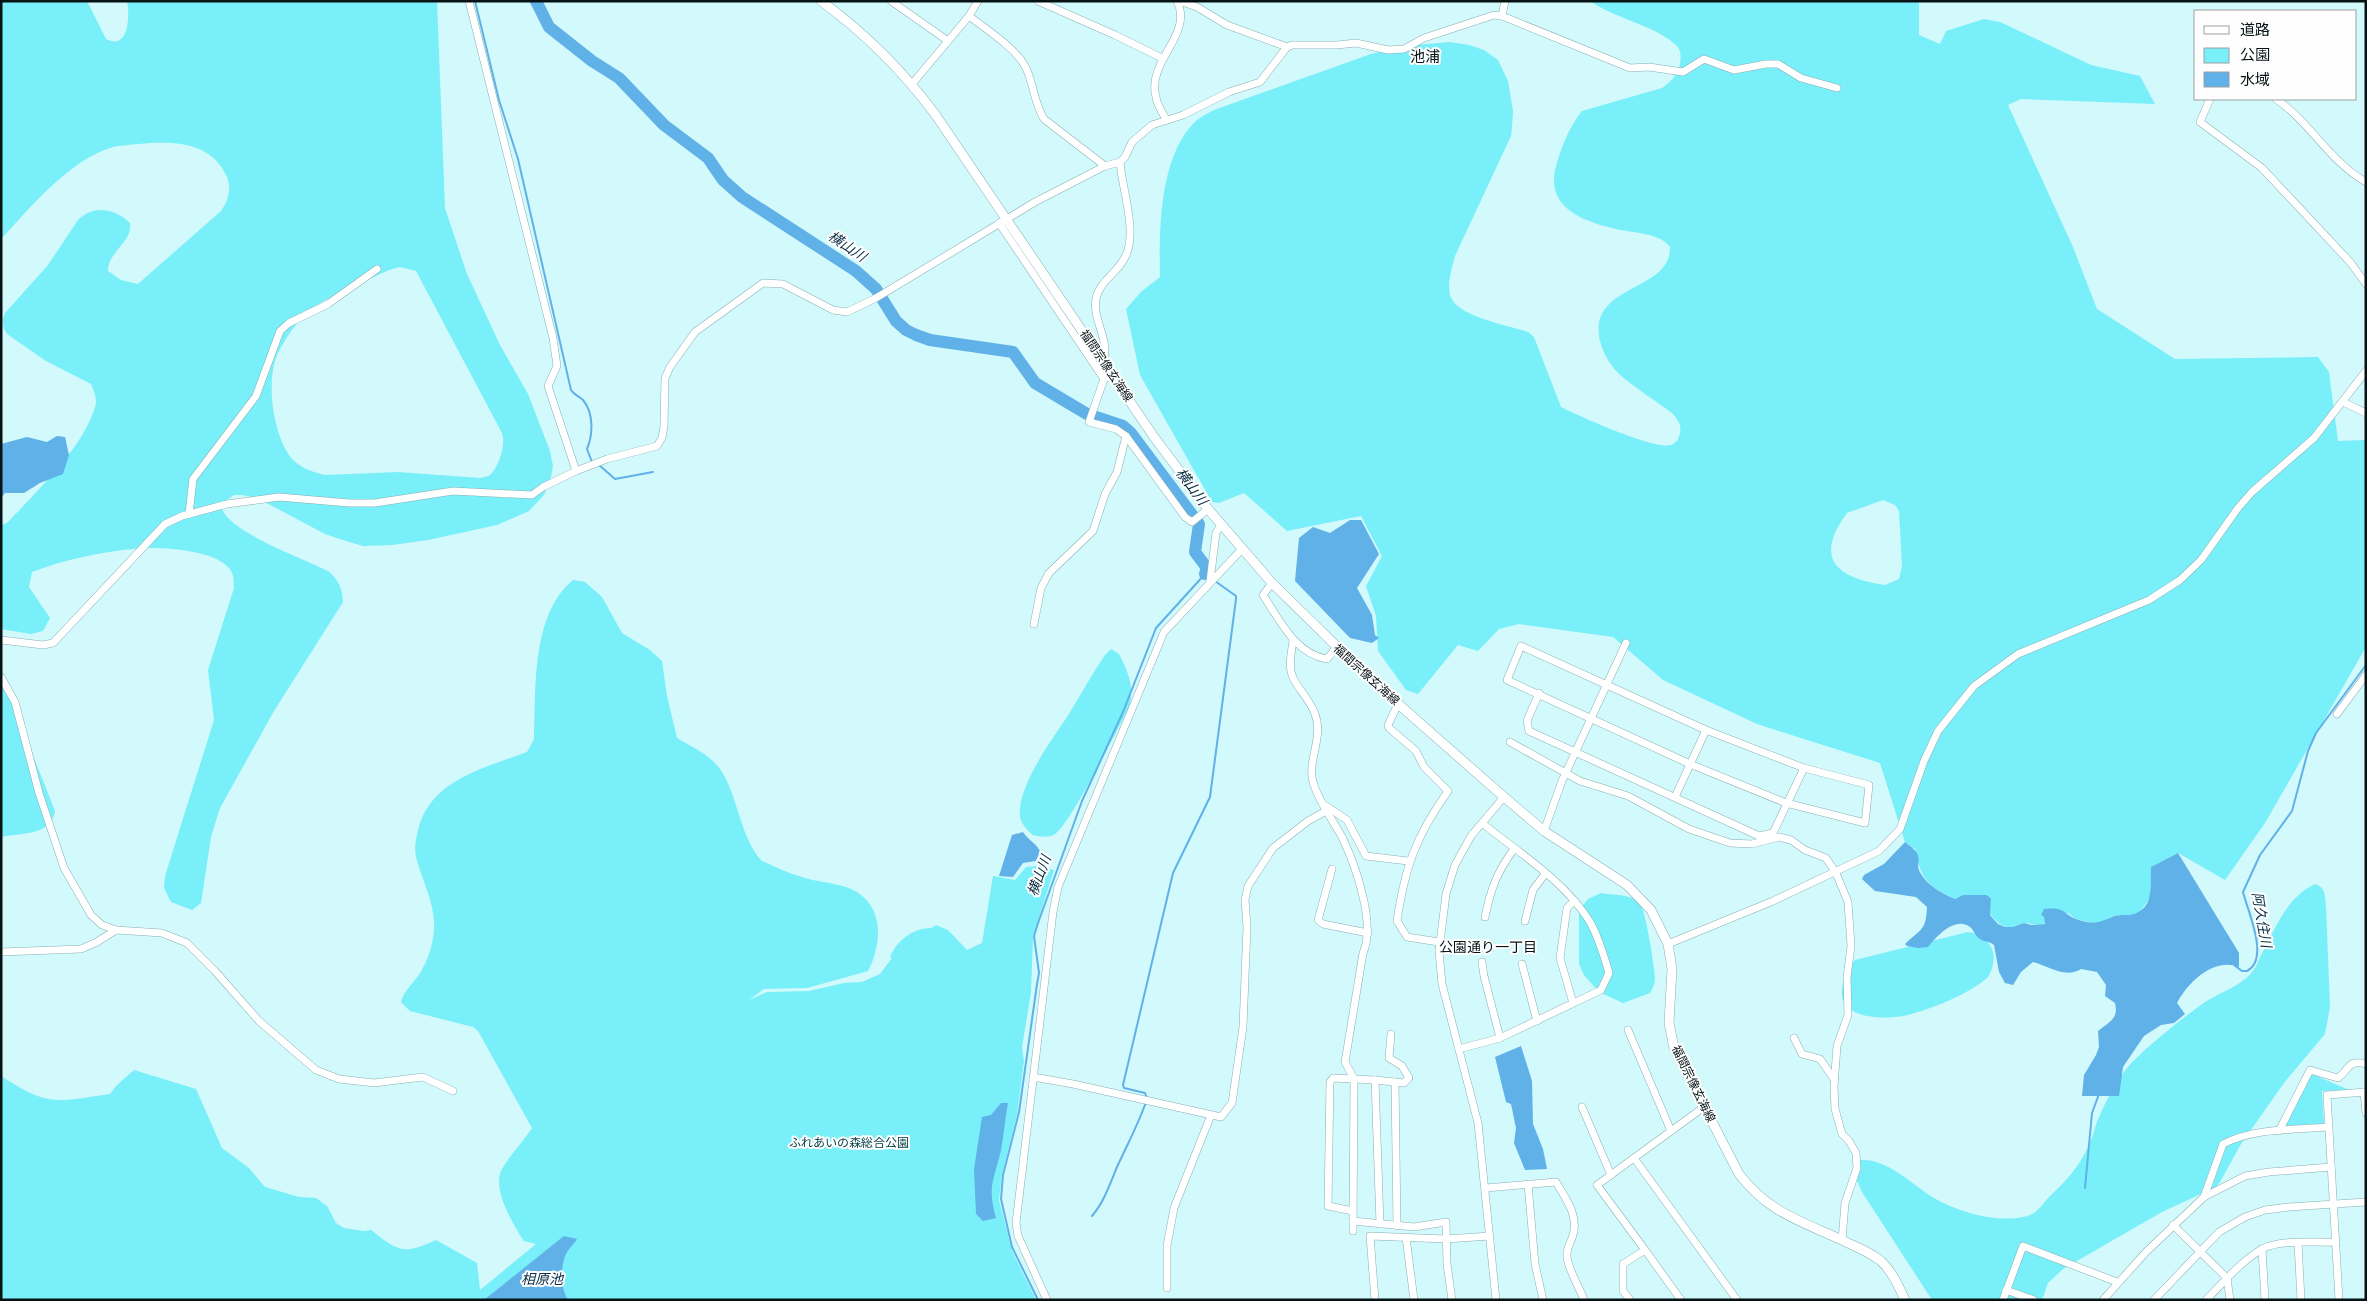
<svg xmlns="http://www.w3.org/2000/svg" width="2367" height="1301" font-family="'Source Sans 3','Noto Sans JP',sans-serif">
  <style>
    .green { fill: #79eff9; fill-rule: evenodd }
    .water { fill: #5fb1e8 }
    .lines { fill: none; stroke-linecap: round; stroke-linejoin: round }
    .stream { stroke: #5fb1e8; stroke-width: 2 }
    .river { stroke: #5fb1e8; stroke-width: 12 }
    .minor-casing { stroke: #8aafb2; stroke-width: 8 }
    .major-casing { stroke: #8aafb2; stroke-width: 10 }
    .minor { stroke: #fff; stroke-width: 7 }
    .major { stroke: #fff; stroke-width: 9 }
    .labels { text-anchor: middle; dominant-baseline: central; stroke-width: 4; stroke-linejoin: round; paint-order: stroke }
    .street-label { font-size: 12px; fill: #061315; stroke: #fefefe }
    .park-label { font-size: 12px; fill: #003e42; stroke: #fefefe }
    .water-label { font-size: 14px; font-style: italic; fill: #082d43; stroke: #fefefe }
    .neighbourhood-label { font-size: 14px; fill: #061315; stroke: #fefefe }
    .quarter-label { font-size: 15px; fill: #061315; stroke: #fefefe }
  </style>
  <rect width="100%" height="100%" fill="#d2f9fc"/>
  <g class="green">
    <path d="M 1,1 L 87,1 L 106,39 C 129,51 130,16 127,1 L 437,1 L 445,208 L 467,274 L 500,345 L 528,394 L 550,451 L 553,466 L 550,482 L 544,495 L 529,511 L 497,525 L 428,540 L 392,545 L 363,546 L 346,541 L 325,534 L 259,499 L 243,495 L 234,495 L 224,502 L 222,509 C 231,533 304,559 328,571 C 339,580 342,588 343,602 L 274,711 L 220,808 L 211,837 L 201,903 L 192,910 L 171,902 L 164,888 L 165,876 L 214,720 L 208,670 L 234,588 C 234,581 234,573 228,567 C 211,549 156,546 133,549 C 100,552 63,560 32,572 L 29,587 L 50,618 L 43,631 L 31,634 L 1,629 L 1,525 L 7,523 C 35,493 81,450 94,410 C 98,401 95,393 91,384 L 46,361 L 7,334 C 2,327 2,321 5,313 L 48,265 L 78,220 C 95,204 115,209 130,223 C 133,242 108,251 108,271 L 121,280 L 138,284 L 221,211 C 229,200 232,187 226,175 C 210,141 172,141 139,144 C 131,145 121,145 113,147 C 70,159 30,208 1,239 ZM 400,267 L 416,271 L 502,433 C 506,444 499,466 491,474 C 488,477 484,477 480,478 L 398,472 L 325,475 C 312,472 297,467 289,455 C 273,431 266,383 277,355 C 283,343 291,330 300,320 C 319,298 362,283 389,270 Z"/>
    <path d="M 1590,1 L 1919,1 L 1919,35 L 1940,44 L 1946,31 L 1984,19 L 2000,22 L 2091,65 L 2140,76 L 2155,104 L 2021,99 L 2008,105 L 2073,247 L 2097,309 L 2175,359 L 2318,357 L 2329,372 L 2338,441 L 2366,440 L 2366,647 L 2265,823 L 2225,880 L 2178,853 L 2151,867 L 2151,896 L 2140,912 L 2133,915 L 2118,915 L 2100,923 L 2094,923 L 2076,919 L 2068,913 L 2041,915 L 2044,917 L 2046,923 C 2038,926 2033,924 2026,923 C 2021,923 2018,926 2014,927 C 2003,929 1997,922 1990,914 L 1991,900 L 1987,895 L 1963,895 L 1955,899 C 1928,887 1920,878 1915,849 L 1905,842 L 1880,763 L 1757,724 L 1663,680 L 1613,637 L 1519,624 L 1499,629 L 1478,651 L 1458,645 L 1418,694 L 1406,690 L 1378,651 L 1376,616 L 1366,586 L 1382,556 L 1361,516 L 1287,531 L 1244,493 L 1219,503 L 1212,502 L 1140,375 L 1126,309 L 1141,292 L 1160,277 C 1159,230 1159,154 1197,120 C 1202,116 1208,113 1214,110 L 1371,54 L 1404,46 L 1450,42 L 1469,45 L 1484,50 L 1498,60 L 1508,81 L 1513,111 L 1512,128 L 1511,136 L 1455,256 C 1452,268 1447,282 1450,295 C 1456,317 1508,325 1528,332 L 1534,337 L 1561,407 C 1579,416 1654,450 1671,445 C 1673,445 1675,442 1677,441 C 1683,429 1681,423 1672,413 C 1655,400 1635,388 1619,374 C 1610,365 1603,353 1600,341 C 1587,283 1671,293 1670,247 C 1659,232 1632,233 1616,229 C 1580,221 1543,206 1557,163 C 1562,145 1570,126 1582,111 L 1662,88 C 1670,83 1675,77 1679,68 C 1681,61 1682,51 1677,46 C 1657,26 1614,18 1590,1 ZM 1883,500 L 1895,505 L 1899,511 L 1902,566 L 1899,579 L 1885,585 C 1837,578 1813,559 1847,513 Z"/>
    <path d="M 573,580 L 585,582 L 602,597 L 622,633 L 650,650 L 662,661 L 667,696 L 677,738 C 689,745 703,752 713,761 C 738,784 737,835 762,861 C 776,867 790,874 805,878 C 822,883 842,883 857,892 C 885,910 881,946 868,971 L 807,988 L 764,989 L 749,1000 L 767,992 L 809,991 L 844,983 L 862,982 L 880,974 L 892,958 L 890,957 C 896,943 907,933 922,929 C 928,928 932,929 936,925 L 948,930 L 967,950 L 982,943 L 993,876 L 1015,880 L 1026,867 L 1037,866 L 1054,870 L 1033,936 L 1031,992 L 1022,1047 L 1024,1061 L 1017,1114 L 1002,1174 L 999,1200 L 1012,1251 L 1036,1300 L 1,1300 L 1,1076 C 49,1107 56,1102 110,1094 L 117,1085 L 134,1070 L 196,1089 L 222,1148 L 249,1168 L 265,1187 L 299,1197 L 316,1198 L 327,1206 L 336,1223 L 344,1228 L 363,1231 L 371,1230 C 399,1252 403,1255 436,1240 L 477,1263 L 480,1290 L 536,1244 L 524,1241 C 513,1224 491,1189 502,1169 C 510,1155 523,1142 532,1128 L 478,1031 L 473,1027 L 410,1011 L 401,1002 C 404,990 414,983 420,973 C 428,960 433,945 434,930 C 436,905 422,881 416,857 C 414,848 416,839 418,830 C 430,780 484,768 527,752 L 534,739 C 536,689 531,615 573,580 Z"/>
    <path d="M 1111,649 L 1119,654 C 1128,671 1135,688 1129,708 C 1116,731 1071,823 1055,834 C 1049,838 1040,837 1033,835 C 1027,830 1021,824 1020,816 C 1017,786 1053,738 1069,714 C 1081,694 1092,674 1105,655 Z"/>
    <path d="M 1,675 L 55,811 C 51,836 20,833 1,837 Z"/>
    <path d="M 2315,884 C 2326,887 2325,897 2326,907 L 2330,1007 L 2325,1034 L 2284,1083 L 2241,1144 L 2220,1182 L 2216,1187 L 2162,1212 L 2063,1269 L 2048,1283 L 2042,1300 L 1932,1300 L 1862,1192 C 1857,1180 1850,1170 1861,1160 C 1889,1159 1912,1185 1934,1198 C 1958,1212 1990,1221 2017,1218 C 2038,1215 2037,1210 2050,1196 C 2065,1182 2078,1168 2087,1149 C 2093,1139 2094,1128 2099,1117 C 2106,1101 2116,1082 2127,1068 C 2143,1049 2184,1017 2205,1002 C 2224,990 2252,983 2259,959 C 2275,931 2284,899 2315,884 Z"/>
    <path d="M 1601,893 C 1612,895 1630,894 1639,902 C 1646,909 1654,966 1655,978 C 1655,983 1653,988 1650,993 L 1623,1003 L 1599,992 L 1584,975 L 1579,964 L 1579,910 L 1588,899 Z"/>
    <path d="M 1968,932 C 1980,933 1989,940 1993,952 C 1995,959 1992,973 1987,978 C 1969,994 1931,1009 1908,1015 C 1888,1020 1839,1020 1842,991 C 1843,977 1845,969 1855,960 Z"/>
    <polygon points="2312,1074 2349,1090 2322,1091 2324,1124 2285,1126"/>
  </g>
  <g class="water">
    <polygon points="57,436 65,437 69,455 63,474 40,483 24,493 5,493 1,498 1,444 27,437 47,442"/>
    <polygon points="1350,520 1361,520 1379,554 1357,588 1372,615 1375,635 1379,638 1372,643 1350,638 1295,581 1299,538 1313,527 1330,533"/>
    <path d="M 1023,832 C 1028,840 1035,842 1040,851 L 1036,861 L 1023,863 L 1013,877 L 999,876 L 1012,835 Z"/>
    <path d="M 1905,842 C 1929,859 1912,861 1921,874 C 1928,886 1943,894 1955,899 L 1963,895 L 1987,895 L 1991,899 L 1990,915 L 1998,924 L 2005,927 L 2013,927 L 2024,923 L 2031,925 L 2045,924 L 2044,917 L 2041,915 L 2044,909 C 2066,906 2063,915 2079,920 C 2097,925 2099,922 2115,916 C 2121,914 2128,916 2134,914 C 2155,907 2150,884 2151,867 L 2178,853 L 2239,953 L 2239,967 C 2214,957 2188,982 2177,1003 L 2185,1014 L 2174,1023 L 2161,1025 L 2144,1036 L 2123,1067 L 2119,1096 L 2082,1096 L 2084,1075 L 2096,1055 L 2099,1047 L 2098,1031 C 2109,1022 2119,1019 2115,1003 L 2105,996 L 2106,985 L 2097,972 L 2081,969 C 2065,979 2049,966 2033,962 L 2021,972 L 2013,985 L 2005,983 L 1999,972 L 1994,945 C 1989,941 1985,942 1980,939 C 1975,936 1974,930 1970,927 C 1955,916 1937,936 1928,947 L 1918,948 L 1907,946 L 1905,944 C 1920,929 1926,932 1927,907 L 1916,897 L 1875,891 L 1862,879 L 1864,875 L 1884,864 Z"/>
    <polygon points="1521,1046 1532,1081 1533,1124 1543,1149 1547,1169 1525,1170 1514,1143 1516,1128 1511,1104 1506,1102 1495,1057"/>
    <path d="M 1001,1103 L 1008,1103 C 1005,1118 1004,1134 1001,1150 C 994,1181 987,1185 996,1218 L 983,1221 L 976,1214 L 974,1169 L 982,1117 L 991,1115 Z"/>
    <path d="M 564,1236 L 577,1239 C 574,1244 570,1247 567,1252 C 560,1264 560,1288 568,1300 L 484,1300 Z"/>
  </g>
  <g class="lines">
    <g class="stream">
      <path d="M 475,1 L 499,100 L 518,159 L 571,390 C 574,395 579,396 583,400 C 594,413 593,435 587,449 L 592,462"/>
      <polyline points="599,465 615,479 653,472"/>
      <path d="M 2234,965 L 2242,971 L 2247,971 C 2270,959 2248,912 2243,892 L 2260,855 L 2292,811 L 2308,751 L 2316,733 L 2366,665"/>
      <polyline points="1147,1098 1145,1093 1124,1088 1123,1085 1173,873 1210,797 1236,599 1236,596 1215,581"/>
      <polyline points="2085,1188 2092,1113 2099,1094"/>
      <path d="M 1092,1216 C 1104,1202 1110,1184 1117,1167 C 1127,1145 1138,1125 1146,1102"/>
      <polyline points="1038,1300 1012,1247 1001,1199 1003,1175 1019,1112 1037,984 1039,973 1034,936 1038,923 1082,801 1123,712 1156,628 1205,574 1208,575"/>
    </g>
    <polyline class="river" points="536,1 549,27 592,61 619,78 664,125 708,158 723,180 742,197 856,271 876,289 896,321 906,330 916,335 930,340 1013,352 1035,383 1087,414 1123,426 1131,433 1199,524 1195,552 1207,568 1205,574"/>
    <g class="minor-casing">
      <g id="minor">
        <polyline points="469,1 553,338 557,366 548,386 576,471"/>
        <polyline points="891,1 948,41"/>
        <polyline points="1038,1 1115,35 1162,58"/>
        <polyline points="1179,1 1197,7 1227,25 1287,47"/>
        <path d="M 969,16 C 986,29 1017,49 1026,68 C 1034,85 1034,103 1044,119 L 1105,166"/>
        <polyline points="1502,16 1505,1"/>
        <polyline points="912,84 969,16 978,1"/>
        <polyline points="2210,99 2200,122 2262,168 2350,262 2366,284"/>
        <path d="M 2276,99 C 2310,122 2329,161 2366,182"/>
        <path d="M 1166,119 C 1162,112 1157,105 1156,97 C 1146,61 1194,35 1177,1"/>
        <polyline points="999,223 1104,379"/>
        <path d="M 1103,362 C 1111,341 1092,320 1096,299 C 1099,282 1116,274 1124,259 C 1139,235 1122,190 1120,162"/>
        <polyline points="1112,376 1104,379 1089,422 1116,429 1126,436 1185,517 1192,522 1208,509"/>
        <polyline points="2343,402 2366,413"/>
        <polyline points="189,514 193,479 256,396 280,331 289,323 328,304 377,269"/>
        <polyline points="1210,581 1216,533 1221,525"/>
        <path d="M 1272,583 L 1263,595 C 1279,619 1295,654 1327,659 L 1336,648"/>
        <polyline points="1034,624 1041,588 1049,573 1093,531 1105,494 1117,472 1126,436"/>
        <polyline points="1,640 43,645 53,643 165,524 182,516 227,504 279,497 349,503 375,503 453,491 532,495 543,487 576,471 607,459 657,446 662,438 664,426 665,378 670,367 695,332 763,283 783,284 833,310 847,312 876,298 1035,202 1105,166 1120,162 1125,157 1132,142 1152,125 1183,115 1229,92 1260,82 1287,47 1292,45 1337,45 1356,43 1388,50 1404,49 1424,38 1494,15 1502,16 1630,68 1649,67 1683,72 1704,59 1734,70 1766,64 1778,64 1801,78 1837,88"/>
        <path d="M 1293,640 C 1292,651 1288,664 1292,675 C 1297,689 1310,699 1315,714 C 1324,737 1307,761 1313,782 C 1319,803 1333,820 1343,839 C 1356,867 1376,924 1363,953 L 1345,1062 L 1354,1079 L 1353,1231"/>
        <polygon points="1521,646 1706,730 1804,768 1869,785 1865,823 1786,803 1690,764 1507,680"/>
        <polyline points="1,677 15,702 39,793 64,868 91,915 102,925 116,930 162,933 187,943 215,971 259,1021 316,1070 339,1079 374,1083 423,1077 453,1091"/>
        <polyline points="1539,693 1527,721 1529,731 1759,836 1773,833 1804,768"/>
        <path d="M 1398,704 L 1388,725 L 1389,728 L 1416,751 L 1424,767 L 1448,791 C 1416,836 1405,867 1397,921 L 1407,937 L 1439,942"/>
        <polyline points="2337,714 2366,675"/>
        <polyline points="1510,742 1580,781 1628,796 1689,829 1730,843 1752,844 1779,837 1791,840 1805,850 1826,858 1836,873 1848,902 1851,946 1847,977 1848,1015 1837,1046 1834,1086 1835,1109 1842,1134 1849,1141 1856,1153 1857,1168 1845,1203 1842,1240"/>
        <polyline points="1675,797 1706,730"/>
        <polyline points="1323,804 1347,820 1366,856 1408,861"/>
        <polyline points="1544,831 1562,781 1626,643"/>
        <polyline points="1332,869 1318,920 1323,924 1368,933"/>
        <path d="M 1485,917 C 1491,888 1497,872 1514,849"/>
        <polyline points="1525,921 1533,890 1545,874"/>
        <polyline points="1668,944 1773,901 1879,851 1900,829 1924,761 1938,731 1974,686 2018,654 2149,600 2180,580 2201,560 2238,508 2252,492 2314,438 2366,371"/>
        <polyline points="1,952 81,949 97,942 116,930"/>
        <polyline points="1482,962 1484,976 1500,1038"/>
        <polyline points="1522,964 1537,1021"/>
        <polyline points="1573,1003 1560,958 1566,915 1567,908 1574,901"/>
        <polyline points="1628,1030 1671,1131"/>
        <polyline points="1794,1038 1802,1054 1820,1059 1834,1079"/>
        <path d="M 1459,1049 L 1500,1038 L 1601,990 L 1609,973 C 1604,956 1599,938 1590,922 C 1565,881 1519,853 1482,823"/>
        <polyline points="1033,1078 1039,1078 1073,1084 1221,1117 1232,1103 1243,1027 1247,927 1245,900 1248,886 1273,848 1308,821 1326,811"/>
        <polyline points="1395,1082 1397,1226"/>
        <polyline points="2364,1092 2366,1113"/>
        <polyline points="1582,1107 1611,1175"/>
        <path d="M 2279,1131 L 2310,1070 L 2338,1078 C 2350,1069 2348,1059 2366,1064"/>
        <polyline points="1634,1158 1737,1300"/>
        <polyline points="1528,1184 1535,1264 1543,1300"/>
        <path d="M 1486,1188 L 1556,1182 C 1565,1198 1579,1215 1573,1235 C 1571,1243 1566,1248 1567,1257 C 1569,1272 1579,1286 1584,1300"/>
        <path d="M 2204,1197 L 2223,1144 C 2254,1128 2294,1130 2328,1127"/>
        <polyline points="1353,1211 1328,1206 1330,1082 1333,1078 1375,1080"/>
        <polyline points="1353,1221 1414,1227 1446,1222 1447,1264 1452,1300"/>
        <polyline points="1380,1224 1375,1080 1404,1083 1409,1078 1402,1066 1389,1058 1391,1034"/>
        <polyline points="2173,1225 2227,1278 2230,1300"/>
        <polyline points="1406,1237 1414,1300"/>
        <polyline points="2298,1243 2301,1300"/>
        <polyline points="2262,1249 2265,1300"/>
        <polyline points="1645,1250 1597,1185 1704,1107"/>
        <polyline points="1167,1288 1167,1246 1174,1208 1211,1115"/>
        <polyline points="2006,1290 2034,1300"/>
        <polyline points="1047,1300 1018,1236 1016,1223 1053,912 1058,887 1164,632 1242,549"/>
        <polyline points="1375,1300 1370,1236 1446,1239 1490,1236"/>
        <polyline points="1496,1300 1478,1123 1442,984 1439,951 1446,894 1455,865 1471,836 1504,797"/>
        <polyline points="1630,1300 1623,1291 1623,1264 1645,1250 1681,1300"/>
        <polyline points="2003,1300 2023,1246 2117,1282"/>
        <polyline points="2103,1300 2146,1252 2204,1197 2245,1176 2269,1172 2331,1167"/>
        <polyline points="2154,1300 2219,1232 2245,1217 2265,1210 2289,1207 2366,1202"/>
        <path d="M 2206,1300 C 2223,1283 2240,1262 2262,1249 C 2279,1239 2315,1243 2336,1242"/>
        <polyline points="2339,1300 2327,1095 2366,1092"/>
      </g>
    </g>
    <g class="major-casing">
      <path id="major" d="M 821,1 C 865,33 902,70 935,114 L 1154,437 L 1208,509 L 1272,583 L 1371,680 L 1504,797 L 1544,831 L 1627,885 L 1651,910 L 1668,944 L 1672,969 L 1669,1023 L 1674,1048 L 1739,1174 C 1769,1213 1801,1221 1844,1241 C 1856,1247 1870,1252 1881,1261 C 1892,1271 1899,1287 1905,1300"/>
    </g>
    <use href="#minor" class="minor"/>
    <use href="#major" class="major"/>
  </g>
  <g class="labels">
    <g class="street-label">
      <text transform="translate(1106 366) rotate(56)">福間宗像玄海線</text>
      <text transform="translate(1366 675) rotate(42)">福間宗像玄海線</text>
      <text transform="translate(1693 1084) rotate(64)">福間宗像玄海線</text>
    </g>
    <g class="park-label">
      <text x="849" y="1143">ふれあいの森総合公園</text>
    </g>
    <g class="water-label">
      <text transform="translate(847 247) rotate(34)">横山川</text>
      <text transform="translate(1191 487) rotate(53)">横山川</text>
      <text transform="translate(1040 876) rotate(-70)">横山川</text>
      <text transform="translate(2261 920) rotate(80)">阿久住川</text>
      <text x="542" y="1280">相原池</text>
    </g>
    <g class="neighbourhood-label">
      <text x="1488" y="948">公園通り一丁目</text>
    </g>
    <g class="quarter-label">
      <text x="1425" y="57">池浦</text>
    </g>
  </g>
  <rect width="2367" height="1301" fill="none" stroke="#061315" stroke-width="5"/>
  <rect x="2194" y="10" width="162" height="90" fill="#fefefe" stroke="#9ba0a1"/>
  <rect x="2204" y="26" width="25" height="8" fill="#ffffff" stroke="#9ba0a1"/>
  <text x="2240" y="35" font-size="15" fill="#061315">道路</text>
  <rect x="2204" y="48" width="25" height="15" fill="#79eff9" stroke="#9ba0a1"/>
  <text x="2240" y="60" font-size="15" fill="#061315">公園</text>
  <rect x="2204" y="72" width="25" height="15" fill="#5fb1e8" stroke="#9ba0a1"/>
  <text x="2240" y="85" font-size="15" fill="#061315">水域</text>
</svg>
